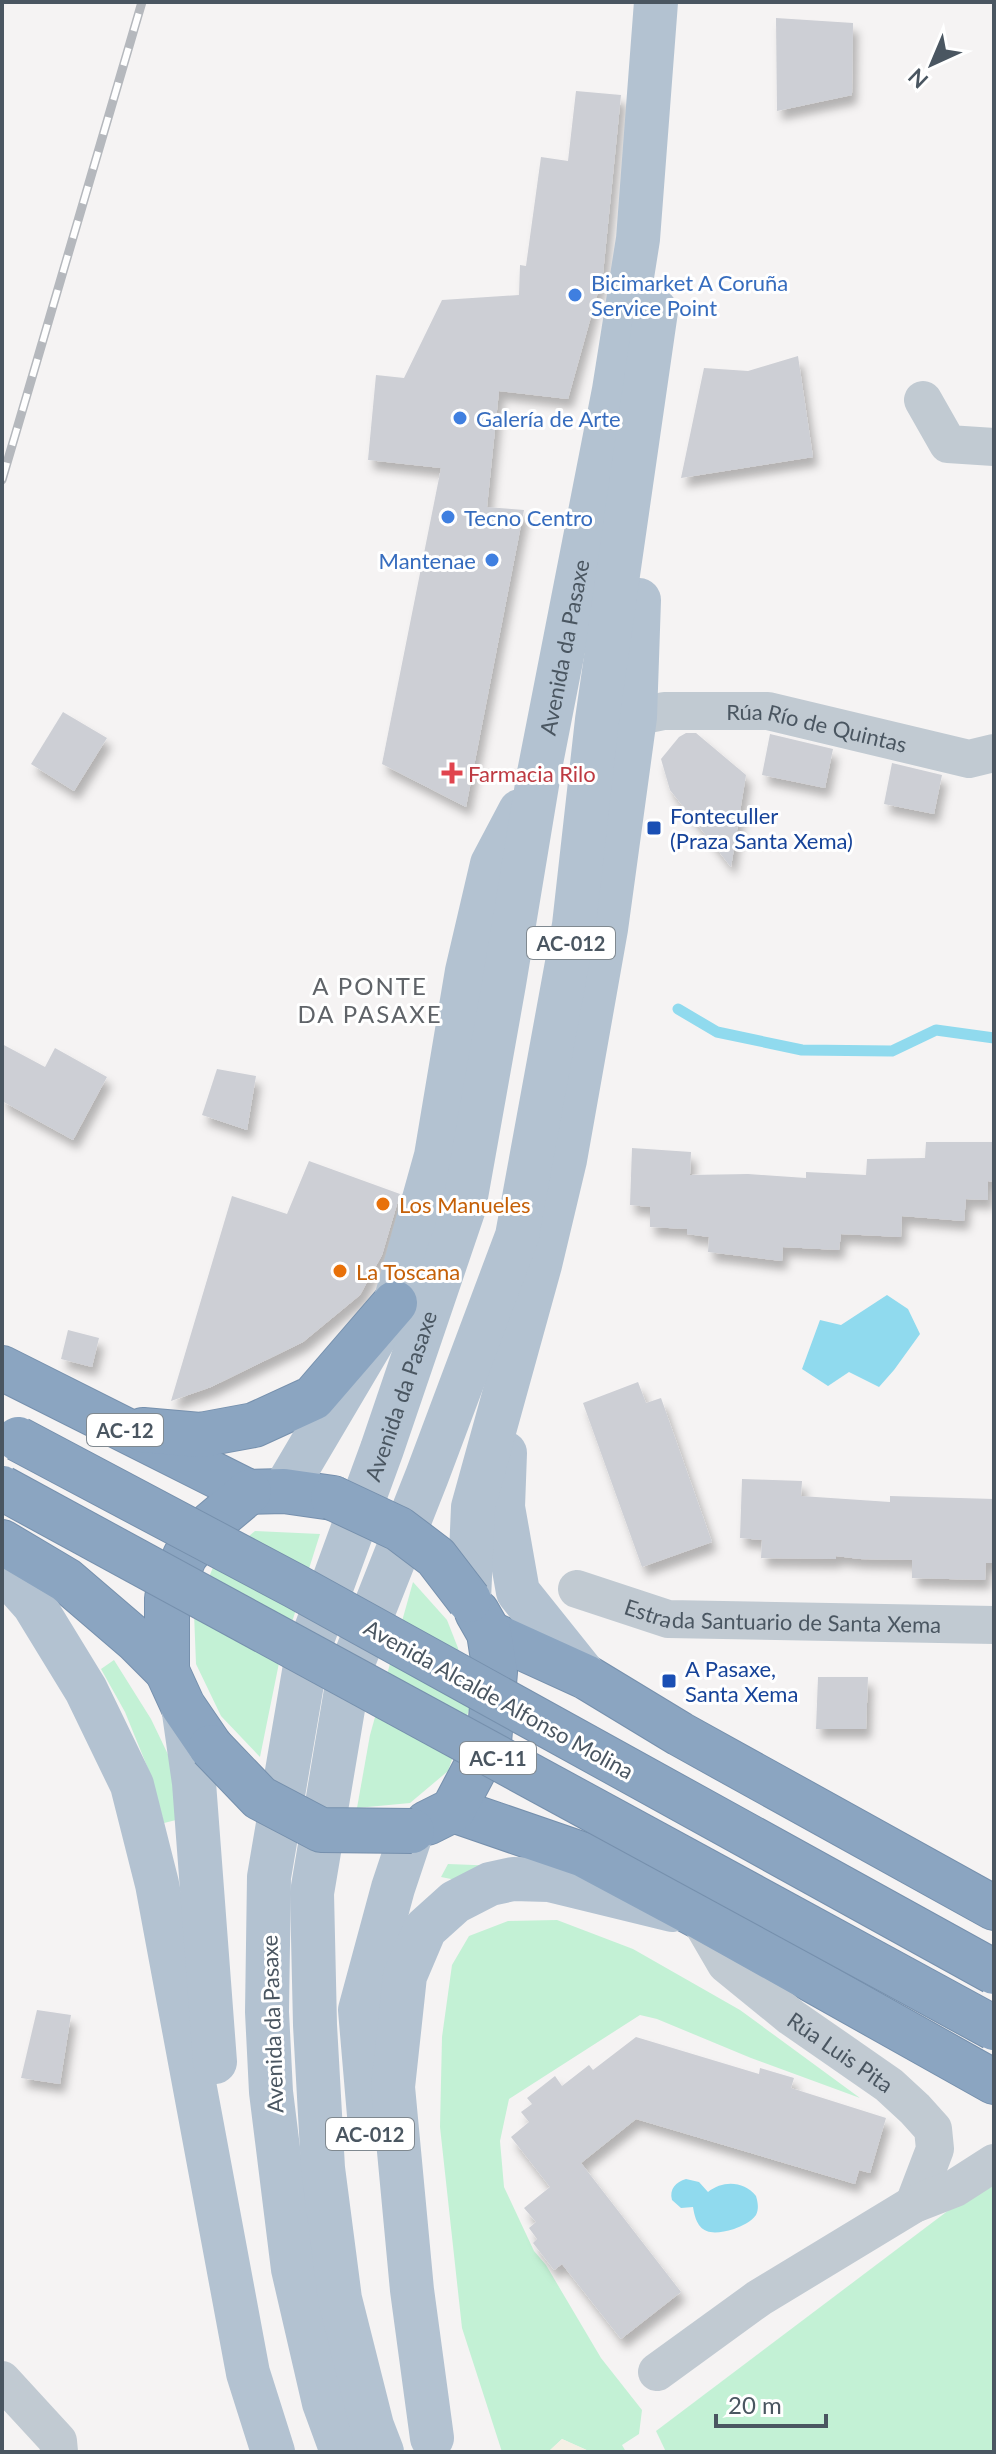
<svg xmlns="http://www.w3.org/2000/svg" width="996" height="2454" font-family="Lato,sans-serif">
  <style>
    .green { fill: #c3f1d5 }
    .sand { fill: #f5f0e5 }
    .water { fill: #90daee }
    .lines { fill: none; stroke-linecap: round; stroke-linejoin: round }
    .stream { stroke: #90daee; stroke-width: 11 }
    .building { fill: #cdcfd5; filter: url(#shadow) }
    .highway-casing { stroke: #7690ad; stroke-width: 46 }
    .minor { stroke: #c1cad2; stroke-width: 38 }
    .major { stroke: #b3c2d1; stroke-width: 44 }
    .highway { stroke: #8ba5c1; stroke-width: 44 }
    .rail-casing { stroke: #b5b8bd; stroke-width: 9 }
    .rail { stroke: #fff; stroke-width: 6; stroke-dasharray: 18; stroke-linecap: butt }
    .highway-bridge-casing { stroke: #7690ad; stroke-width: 46; stroke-linecap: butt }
    .highway-bridge { stroke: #8ba5c1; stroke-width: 44 }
    .shop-dot { fill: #3f7fe0; stroke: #fff; stroke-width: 3 }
    .health-dot { fill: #e0444e; stroke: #fff; stroke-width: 3 }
    .transit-dot { fill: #1a4fb4; stroke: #fff; stroke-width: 3 }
    .food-dot { fill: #e8710a; stroke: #fff; stroke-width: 3 }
    .labels { text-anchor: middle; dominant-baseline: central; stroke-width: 6; stroke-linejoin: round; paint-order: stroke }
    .shield { fill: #fff; stroke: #808990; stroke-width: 2 }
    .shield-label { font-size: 20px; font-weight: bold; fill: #4a5661 }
    .shop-label { font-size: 22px; fill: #366cbe; stroke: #fff; text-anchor: start }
    .street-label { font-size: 22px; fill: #4a5661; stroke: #fff }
    .health-label { font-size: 22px; fill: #be3a42; stroke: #fff; text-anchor: start }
    .transit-label { font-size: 22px; fill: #164399; stroke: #fff; text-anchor: start }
    .food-label { font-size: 22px; fill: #c56008; stroke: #fff; text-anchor: start }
    .neighbourhood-label { font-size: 24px; letter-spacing: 2px; fill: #5f6368; stroke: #fff }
  </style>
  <defs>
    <filter id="shadow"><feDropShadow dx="5" dy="9" stdDeviation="4" flood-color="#0004"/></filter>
  </defs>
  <rect width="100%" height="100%" fill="#f5f3f3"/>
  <g class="green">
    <polygon points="255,1531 320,1534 279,1663 260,1757 221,1716 196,1664 194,1613 214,1565"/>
    <polygon points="413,1582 447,1620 458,1648 470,1707 448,1771 410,1803 357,1808 370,1735"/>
    <polygon points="114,1660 151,1719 174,1767 184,1818 164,1823 151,1776 125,1712 101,1669"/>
    <polygon points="448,1864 500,1866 461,1881 441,1877"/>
    <polygon points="557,1920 633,1949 740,2010 860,2098 751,2058 657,2019 640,2015 509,2099 500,2141 504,2187 534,2251 546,2265 601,2358 642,2410 639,2434 622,2445 626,2452 591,2452 562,2439 548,2452 502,2452 462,2328 440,2127 442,2037 452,1965 469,1936 508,1921"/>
    <polygon points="994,2176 994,2452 666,2452 656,2431"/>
  </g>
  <polygon class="sand" points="562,2439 591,2452 548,2452"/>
  <g class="water">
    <polygon points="887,1295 908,1309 920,1334 894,1370 879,1387 849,1372 828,1386 802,1369 820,1320 841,1325"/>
    <path d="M 686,2179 L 699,2182 L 708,2192 C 723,2180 744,2181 756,2196 C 758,2203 759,2209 756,2215 C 751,2222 742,2226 734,2229 C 710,2236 697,2234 693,2207 L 681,2208 L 672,2200 C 669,2189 676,2182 686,2179 Z"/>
  </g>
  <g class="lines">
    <polyline class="stream" points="678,1009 717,1032 802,1050 892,1051 936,1030 994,1038"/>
  </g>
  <g class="building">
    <polygon points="776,18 853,23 852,95 777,111"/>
    <polygon points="576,91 621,95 603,274 568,399 499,391 487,507 524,510 466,807 382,764 441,468 368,460 376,375 404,378 442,300 519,295 520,265 526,266 541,157 568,161"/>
    <polygon points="798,356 813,457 681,478 704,368 748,371"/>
    <polygon points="63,712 107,738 74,791 31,764"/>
    <polygon points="686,733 696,733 746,775 731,867 670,790 661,759 679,737"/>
    <polygon points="770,734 833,749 825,788 762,775"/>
    <polygon points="892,763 942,775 934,814 884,804"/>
    <polygon points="2,1044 45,1067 55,1048 107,1077 73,1140 2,1101"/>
    <polygon points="217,1069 256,1076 247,1130 202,1115"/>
    <polygon points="926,1142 994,1142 994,1182 988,1181 988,1200 966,1199 964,1221 902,1216 901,1237 841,1234 839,1250 783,1247 782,1261 708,1252 709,1237 687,1234 687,1229 650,1227 650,1207 630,1205 632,1148 691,1152 690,1175 748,1174 806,1178 806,1172 866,1175 867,1159 925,1158"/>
    <polygon points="309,1161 400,1194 382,1255 360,1295 303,1342 211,1387 171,1401 232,1196 287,1214"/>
    <polygon points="68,1330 99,1338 92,1367 61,1359"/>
    <polygon points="638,1382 646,1403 661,1398 712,1542 642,1567 583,1403"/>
    <polygon points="742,1479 802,1481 801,1496 890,1502 890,1496 994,1499 994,1563 986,1563 985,1580 912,1578 912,1560 860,1559 836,1556 836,1559 761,1558 762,1540 740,1538"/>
    <polygon points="818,1677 868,1677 866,1729 816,1729"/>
    <polygon points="37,2010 71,2015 60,2084 21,2078"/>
    <polygon points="636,2037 759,2074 760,2068 794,2078 791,2088 886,2118 870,2173 859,2170 855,2184 636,2119 581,2163 681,2292 621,2339 562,2264 554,2270 533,2243 537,2239 529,2228 536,2222 524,2208 550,2187 511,2137 529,2122 521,2112 532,2104 527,2098 555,2076 562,2086 589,2065 593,2070"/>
  </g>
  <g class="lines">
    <g class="highway-casing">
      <g id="highway">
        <polyline points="2,1368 249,1492 284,1491 333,1498"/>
        <polyline points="143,1430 200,1435 254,1425 313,1398 395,1303"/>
        <polyline points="2,1542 66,1580 136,1640 167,1671"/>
        <polyline points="489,1633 586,1677 680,1734 994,1908"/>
        <polyline points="211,1747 183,1706 167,1671 167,1598 185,1556 211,1524 249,1492"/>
        <polyline points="453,1810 584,1855 698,1916 994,2082"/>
        <polyline points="427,1823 453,1810 489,1742 495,1672 489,1633 477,1612"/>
      </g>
    </g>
    <g class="minor">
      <polyline points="923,400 948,444 994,447"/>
      <path id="s1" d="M 635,717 L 664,711 L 768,711 L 969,759 L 994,753"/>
      <path id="s2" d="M 577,1589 L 668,1619 L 994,1625"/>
      <path id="s3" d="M 698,1916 L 726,1964 L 791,2017 L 889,2085 L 915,2109 L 933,2129 L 935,2149 L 914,2204"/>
      <polyline points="657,2372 759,2298 914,2204 955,2188 994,2163"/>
      <polyline points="2,2380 58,2441 59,2452"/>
    </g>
    <g class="major">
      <polyline points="505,1453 503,1507 518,1592 586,1677"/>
      <polyline points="284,1491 395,1303 436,1156 467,971 492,864 520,811"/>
      <polyline points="2,1569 34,1605 86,1690 132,1785 157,1884 248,2373 273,2452"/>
      <polyline points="469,1600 473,1507 540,1265 565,1160 606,929 635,717 639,600"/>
      <polyline points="183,1706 194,1783 215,2062"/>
      <polyline points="370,2127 360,2010 393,1888 412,1831"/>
      <polyline points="432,2438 412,2290 393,2087 405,1976 425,1929 455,1902 490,1884 513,1879 549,1880 672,1910"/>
      <path id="s4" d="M 342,2452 L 324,2403 L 293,2269 L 271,2092 L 267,2012 L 269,1877 L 307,1654 L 382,1449 L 464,1208 L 504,984 L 539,773 L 614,390 L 638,239 L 656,2"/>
      <polyline points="382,2452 372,2426 340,2299 323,2168 315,2025 312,1893 349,1673 427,1476 517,1236 574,925 597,720 656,311"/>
    </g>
    <use href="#highway" class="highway"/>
    <g class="rail-casing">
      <polyline id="rail" points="2,480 142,2"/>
    </g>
    <use href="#rail" class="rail"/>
    <g class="highway-bridge-casing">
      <g id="highway-bridge">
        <polyline points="18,1439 295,1586 994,1972"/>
        <polyline points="2,1488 994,2028"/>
        <polyline points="333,1498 399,1529 436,1557 469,1600"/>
        <polyline points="211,1747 260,1798 321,1830 412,1831"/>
      </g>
    </g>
    <use href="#highway-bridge" class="highway-bridge"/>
  </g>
  <g class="shop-dot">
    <circle cx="575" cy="295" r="8"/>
    <circle cx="460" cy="418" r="8"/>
    <circle cx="448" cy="517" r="8"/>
    <circle cx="492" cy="560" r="8"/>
  </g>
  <path class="health-dot" d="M448 761h8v8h8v8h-8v8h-8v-8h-8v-8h8z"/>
  <g class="transit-dot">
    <rect x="646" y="820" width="16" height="16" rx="4"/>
    <rect x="661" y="1673" width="16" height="16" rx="4"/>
  </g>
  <g class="food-dot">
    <circle cx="383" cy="1204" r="8"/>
    <circle cx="340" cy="1271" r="8"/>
  </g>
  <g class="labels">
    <g class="shield">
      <rect x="527" y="927" width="88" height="32" rx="6"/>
      <rect x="87" y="1414" width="76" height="32" rx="6"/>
      <rect x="460" y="1742" width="76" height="32" rx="6"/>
      <rect x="326" y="2118" width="88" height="32" rx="6"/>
    </g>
    <g class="shield-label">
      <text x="571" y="943">AC-012</text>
      <text x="125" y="1430">AC-12</text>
      <text x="498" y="1758">AC-11</text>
      <text x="370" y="2134">AC-012</text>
    </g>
    <g class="shop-label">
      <text x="591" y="282">Bicimarket A Coruña<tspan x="591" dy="25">Service Point</tspan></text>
      <text x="476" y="418">Galería de Arte</text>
      <text x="464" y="517">Tecno Centro</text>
      <text x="476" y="560" text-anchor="end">Mantenae</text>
    </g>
    <g class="street-label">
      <text stroke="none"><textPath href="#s4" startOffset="1852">Avenida da Pasaxe</textPath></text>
      <text stroke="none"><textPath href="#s1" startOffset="184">Rúa Río de Quintas</textPath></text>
      <text stroke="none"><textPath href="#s4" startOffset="1084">Avenida da Pasaxe</textPath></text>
      <text stroke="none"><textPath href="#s2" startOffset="210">Estrada Santuario de Santa Xema</textPath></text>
      <text transform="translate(499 1699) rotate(29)">Avenida Alcalde Alfonso Molina</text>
      <text transform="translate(272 2024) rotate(-92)">Avenida da Pasaxe</text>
      <text stroke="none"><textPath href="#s3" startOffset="200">Rúa Luis Pita</textPath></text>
    </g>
    <g class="health-label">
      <text x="468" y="773">Farmacia Rilo</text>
    </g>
    <g class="transit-label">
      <text x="670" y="815">Fonteculler<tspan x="670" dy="25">(Praza Santa Xema)</tspan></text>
      <text x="685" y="1668">A Pasaxe,<tspan x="685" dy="25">Santa Xema</tspan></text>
    </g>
    <g class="food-label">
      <text x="399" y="1204">Los Manueles</text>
      <text x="356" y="1271">La Toscana</text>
    </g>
    <g class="neighbourhood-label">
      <text x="370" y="985">A PONTE<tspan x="370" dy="28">DA PASAXE</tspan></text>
    </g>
  </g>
  <rect width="996" height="2454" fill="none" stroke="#4a5661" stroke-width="8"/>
  <g transform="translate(932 64) rotate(224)" stroke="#ffffff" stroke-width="6" paint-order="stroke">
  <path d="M0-6L14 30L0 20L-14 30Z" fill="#4a5661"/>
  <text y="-12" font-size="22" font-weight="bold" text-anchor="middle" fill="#4a5661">N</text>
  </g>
  <path d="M716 2414v12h110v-12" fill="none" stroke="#4a5661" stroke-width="4"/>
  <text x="728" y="2414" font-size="24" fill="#4a5661" stroke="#ffffff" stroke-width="6" paint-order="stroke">20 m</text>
</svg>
